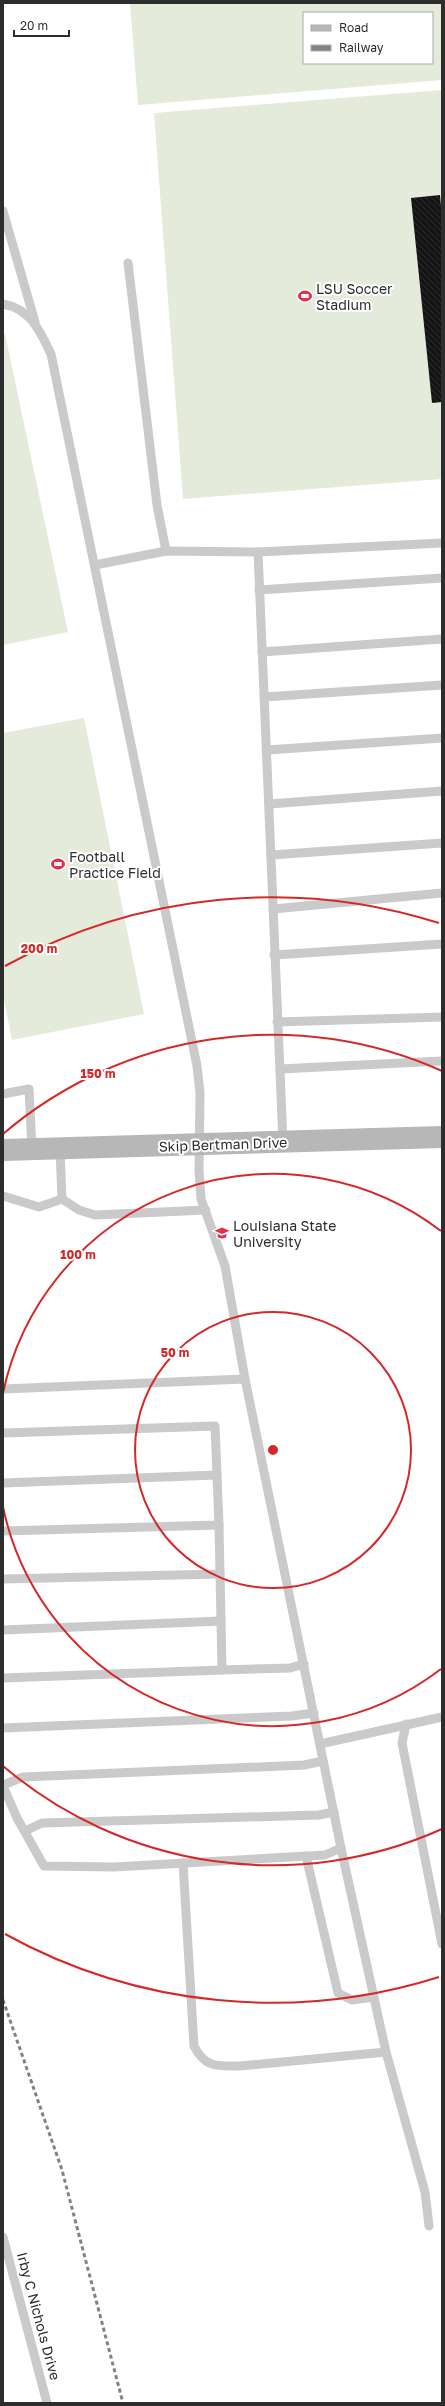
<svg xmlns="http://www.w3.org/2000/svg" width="445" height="2406" font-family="'Golos Text',sans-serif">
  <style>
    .grass { fill: #e5ebda; fill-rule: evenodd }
    .building { fill: url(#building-back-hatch) }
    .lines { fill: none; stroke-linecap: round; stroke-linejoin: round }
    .lane { stroke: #cacaca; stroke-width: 9 }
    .secondary { stroke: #b7b7b7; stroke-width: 22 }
    .rail { stroke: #828282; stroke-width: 3; stroke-dasharray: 4 3; stroke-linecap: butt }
    .ring { fill: none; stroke: #d62828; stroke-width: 2 }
    .labels { text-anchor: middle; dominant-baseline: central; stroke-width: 4; stroke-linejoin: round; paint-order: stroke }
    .poi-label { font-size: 14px; fill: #2d2d2d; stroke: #fff; text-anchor: start }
    .street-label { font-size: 14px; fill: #2d2d2d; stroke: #fff }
    .centre { fill: #d62828; stroke: #fff; stroke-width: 2 }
    .ring-label { font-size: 12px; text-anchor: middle; font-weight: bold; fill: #d62828; stroke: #fff; stroke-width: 4; stroke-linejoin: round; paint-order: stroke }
  </style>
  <defs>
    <pattern id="building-back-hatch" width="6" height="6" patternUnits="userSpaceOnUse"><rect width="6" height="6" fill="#141414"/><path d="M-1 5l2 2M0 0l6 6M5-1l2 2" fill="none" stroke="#2e2e2e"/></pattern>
  </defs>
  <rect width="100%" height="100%" fill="#fff"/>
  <g class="grass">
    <path d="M 130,3 L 442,3 L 442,80 L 138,105 ZM 304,13 L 432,13 L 432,63 L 304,63 Z"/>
    <polygon points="442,90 442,479 183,499 154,113"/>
    <polygon points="5,334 68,632 3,645 3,335"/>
    <polygon points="84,718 144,1014 12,1040 3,995 3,733"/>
  </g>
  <polygon class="building" points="440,195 442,217 442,402 432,403 411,198"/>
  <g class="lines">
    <g class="lane">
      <polyline points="3,211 35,322"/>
      <polyline points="128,263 157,505 166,551"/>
      <path d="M 3,304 C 31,309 40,331 51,354 L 197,1066 L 200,1093 L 199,1171 L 201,1199 L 225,1266 L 245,1379 L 341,1848 L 325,1855 L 114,1867 L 44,1866 L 17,1818 L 3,1786"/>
      <polyline points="258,552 283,1142"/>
      <polyline points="95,565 166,551 258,552 442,543"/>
      <polyline points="259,590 442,578"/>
      <polyline points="262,652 442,639"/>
      <polyline points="264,697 442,685"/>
      <polyline points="267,750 442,738"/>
      <polyline points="269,804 442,791"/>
      <polyline points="271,855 442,843"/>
      <polyline points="273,909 442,893"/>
      <polyline points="274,955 442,944"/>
      <polyline points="277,1022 442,1017"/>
      <polyline points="280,1069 442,1061"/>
      <polyline points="3,1094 29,1089 32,1149"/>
      <polyline points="60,1149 62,1199 79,1210 95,1215 206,1210"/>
      <polyline points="3,1196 39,1207 62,1199"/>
      <polyline points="3,1389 245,1379"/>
      <polyline points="3,1433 215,1426 219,1525 3,1531"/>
      <polyline points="3,1483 217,1475"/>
      <polyline points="3,1579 220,1574"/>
      <polyline points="3,1630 221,1621"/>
      <polyline points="222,1670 290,1668 304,1664"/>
      <polyline points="3,1678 222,1670 219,1525"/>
      <polyline points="406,1724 402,1743 442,1944"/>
      <polyline points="3,1728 292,1716 314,1713"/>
      <polyline points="320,1744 442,1717"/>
      <polyline points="3,1785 23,1777 304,1765 323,1761"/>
      <polyline points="25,1831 42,1823 319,1815 334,1812"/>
      <polyline points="341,1848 386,2052 425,2192 429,2226"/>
      <polyline points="306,1856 338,1993 352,2000 374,1997"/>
      <path d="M 183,1863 L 194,2046 C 205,2068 217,2066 240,2066 L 386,2052"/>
      <polyline points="3,2237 47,2403"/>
    </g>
    <polyline class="secondary" points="3,1150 442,1137"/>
    <polyline class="rail" points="3,2000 62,2170 123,2403"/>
  </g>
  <g class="ring">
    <circle cx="273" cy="1450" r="138"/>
    <path d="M441 1669A276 276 0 0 1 3 1507M3 1393A276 276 0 0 1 441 1231"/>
    <path d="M442 1829A415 415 0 0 1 3 1766M3 1134A415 415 0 0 1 442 1071"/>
    <path d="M439 1977A553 553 0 0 1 5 1934M5 966A553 553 0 0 1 439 923"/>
  </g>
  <defs>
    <g id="stadium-bare" transform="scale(1.08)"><path d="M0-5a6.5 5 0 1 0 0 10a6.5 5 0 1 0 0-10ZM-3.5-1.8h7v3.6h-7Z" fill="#e52e4c" stroke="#fff" stroke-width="2.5" paint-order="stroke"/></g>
    <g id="university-bare" transform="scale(1.08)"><path d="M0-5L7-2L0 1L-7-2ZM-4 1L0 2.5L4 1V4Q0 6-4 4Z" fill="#e52e4c" stroke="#fff" stroke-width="2.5" paint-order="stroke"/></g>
  </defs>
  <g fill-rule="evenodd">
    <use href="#stadium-bare" x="305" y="296"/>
    <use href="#stadium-bare" x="58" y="864"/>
    <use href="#university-bare" x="222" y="1233"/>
  </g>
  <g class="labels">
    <g class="poi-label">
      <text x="316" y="288">LSU Soccer<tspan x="316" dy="16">Stadium</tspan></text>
      <text x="69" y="856">Football<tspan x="69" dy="16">Practice Field</tspan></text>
      <text x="233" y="1225">Louisiana State<tspan x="233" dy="16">University</tspan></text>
    </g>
    <g class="street-label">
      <text transform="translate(223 1144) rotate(-2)">Skip Bertman Drive</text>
      <text transform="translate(39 2316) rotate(75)">Irby C Nichols Drive</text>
    </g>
  </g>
  <circle cx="273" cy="1450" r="6" class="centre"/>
  <g class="ring-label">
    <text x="39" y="953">200 m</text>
    <text x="98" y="1078">150 m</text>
    <text x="78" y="1259">100 m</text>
    <text x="175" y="1357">50 m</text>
  </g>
  <rect width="445" height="2406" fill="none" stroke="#2d2d2d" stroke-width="8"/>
  <rect x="303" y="12" width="130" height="52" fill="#ffffff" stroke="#ababab"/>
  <rect x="311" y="25" width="20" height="6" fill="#b7b7b7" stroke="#ababab"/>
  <text x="339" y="32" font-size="12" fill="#2d2d2d">Road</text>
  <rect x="311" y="45" width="20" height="6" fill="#828282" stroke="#ababab"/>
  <text x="339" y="52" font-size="12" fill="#2d2d2d">Railway</text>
  <path d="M14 30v6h55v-6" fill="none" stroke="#2d2d2d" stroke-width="2"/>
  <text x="20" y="30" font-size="12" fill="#2d2d2d" stroke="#ffffff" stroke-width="3" paint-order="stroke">20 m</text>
</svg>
